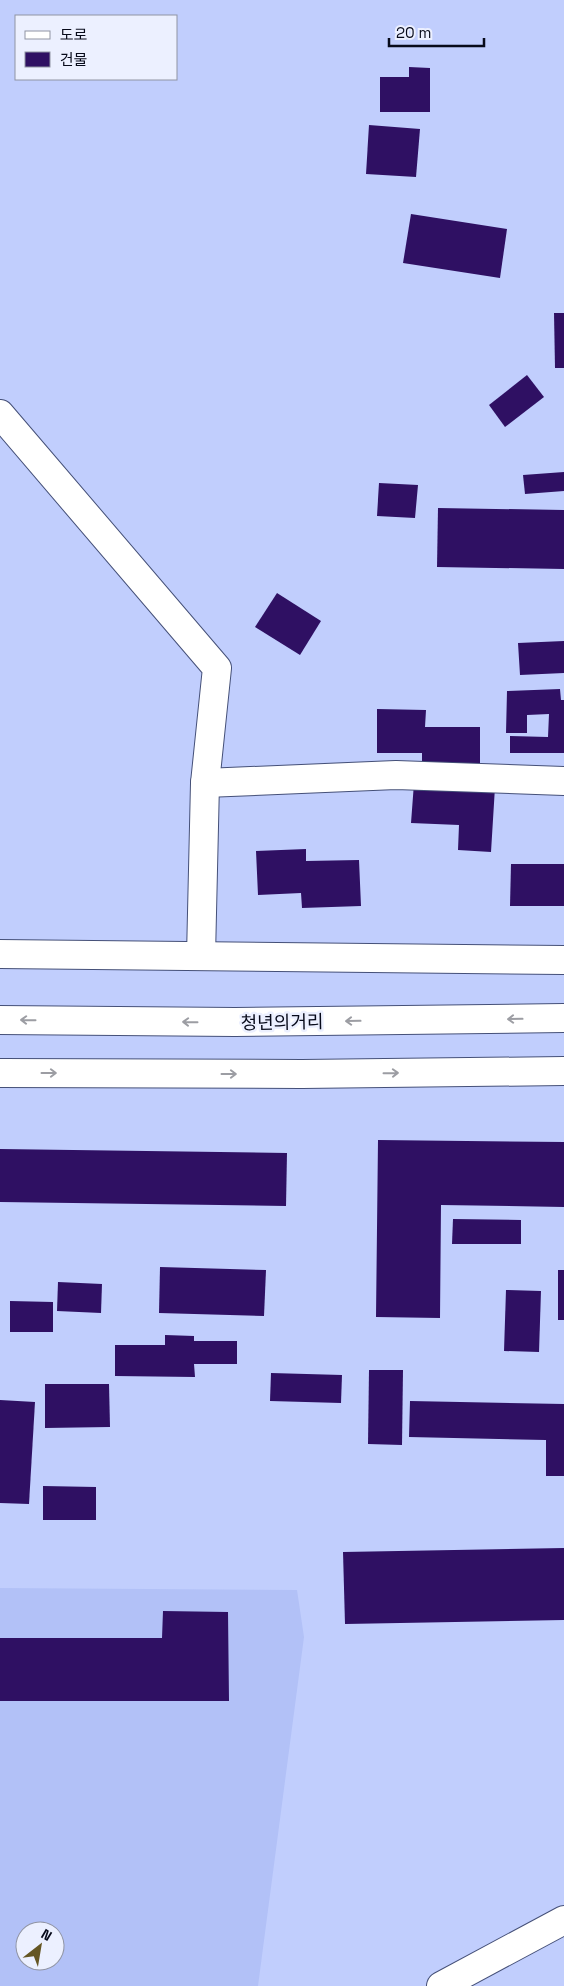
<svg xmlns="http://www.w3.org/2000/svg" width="564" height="1986" font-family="'Space Grotesk','Noto Sans KR',sans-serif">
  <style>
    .built { fill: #b2c1f7; fill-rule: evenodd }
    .building { fill: #2f1063 }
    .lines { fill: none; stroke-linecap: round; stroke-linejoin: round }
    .minor-casing { stroke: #455078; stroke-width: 30 }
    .major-casing { stroke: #455078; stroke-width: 30 }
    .minor { stroke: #fff; stroke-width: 28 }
    .major { stroke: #fff; stroke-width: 28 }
    .oneway { stroke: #9c9da3 }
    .labels { text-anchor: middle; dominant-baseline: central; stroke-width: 5; stroke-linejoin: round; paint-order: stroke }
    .street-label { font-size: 18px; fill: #070a1a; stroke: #ecf0ff }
  </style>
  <rect width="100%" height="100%" fill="#c1cefd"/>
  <path class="built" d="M 0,1588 L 297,1590 L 304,1637 L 258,1986 L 0,1986 ZM 25,1931 L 55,1931 L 55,1961 L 25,1961 Z"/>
  <g class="building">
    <polygon points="409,67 430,68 430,112 380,112 380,77 409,77"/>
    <polygon points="369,125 420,129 416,177 366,174"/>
    <polygon points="411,214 507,229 500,278 403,263"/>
    <polygon points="554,313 564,313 564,368 555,368"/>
    <polygon points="527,375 544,397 505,427 489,405"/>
    <polygon points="564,472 564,491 525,494 523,475"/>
    <polygon points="379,483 418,485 415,518 377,516"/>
    <polygon points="438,508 564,510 564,569 437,567"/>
    <polygon points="277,593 321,621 300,655 255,627"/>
    <polygon points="564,641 564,673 520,675 518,643"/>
    <polygon points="560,689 561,700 564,700 564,753 510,753 510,736 548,737 549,714 527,715 527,733 506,733 507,691"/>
    <polygon points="377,709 426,710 425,727 480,727 480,768 422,768 422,753 377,753"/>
    <polygon points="414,783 495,787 491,852 458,850 459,825 411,823"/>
    <polygon points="306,849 306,861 359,860 361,906 302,908 301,893 258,895 256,851"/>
    <polygon points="511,864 564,864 564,906 510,906"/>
    <polygon points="378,1140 564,1142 564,1207 441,1205 440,1318 376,1317"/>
    <polygon points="0,1149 287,1153 286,1206 0,1202"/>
    <polygon points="453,1219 521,1220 521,1244 452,1244"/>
    <polygon points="160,1267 266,1270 264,1316 159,1313"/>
    <rect x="558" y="1270" width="6" height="50"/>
    <polygon points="58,1282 102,1284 101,1313 57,1311"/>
    <polygon points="506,1290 541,1291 539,1352 504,1351"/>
    <polygon points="10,1301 53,1302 53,1332 10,1332"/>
    <polygon points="165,1335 194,1336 194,1341 237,1341 237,1364 194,1364 195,1377 115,1376 115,1345 165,1345"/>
    <polygon points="369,1370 403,1370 402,1445 368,1444"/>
    <polygon points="271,1373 342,1375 341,1403 270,1401"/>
    <polygon points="45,1384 109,1384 110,1427 45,1428"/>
    <polygon points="0,1400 35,1402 29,1504 0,1503"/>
    <polygon points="410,1401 564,1404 564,1476 546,1476 546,1440 409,1437"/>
    <polygon points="43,1486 96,1487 96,1520 43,1520"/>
    <polygon points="564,1548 564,1620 345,1624 343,1552"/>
    <polygon points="163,1611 228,1612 229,1701 0,1701 0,1638 162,1638"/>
  </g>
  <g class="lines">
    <g class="minor-casing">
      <g id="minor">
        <polyline points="0,414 217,668 205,783 201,956"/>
        <polyline points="205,783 396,775 564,781"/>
        <polyline points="0,954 564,960"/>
        <polyline points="441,1986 564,1920"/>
      </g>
    </g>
    <g class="major-casing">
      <g id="major">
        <polyline points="0,1020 235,1022 564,1018"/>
        <polyline points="0,1073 302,1074 564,1071"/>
      </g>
    </g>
    <use href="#minor" class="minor"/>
    <use href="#major" class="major"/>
  </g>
  <defs><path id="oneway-shaft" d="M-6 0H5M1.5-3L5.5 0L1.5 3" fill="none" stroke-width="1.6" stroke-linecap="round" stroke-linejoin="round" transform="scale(1.25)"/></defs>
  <g class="oneway">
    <use href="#oneway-shaft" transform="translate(515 1019) rotate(179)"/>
    <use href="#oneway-shaft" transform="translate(28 1020) rotate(-179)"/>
    <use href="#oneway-shaft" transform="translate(353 1021) rotate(179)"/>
    <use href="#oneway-shaft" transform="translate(190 1022) rotate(-179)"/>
    <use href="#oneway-shaft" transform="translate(49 1073)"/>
    <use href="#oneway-shaft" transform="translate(391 1073) rotate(-1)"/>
    <use href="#oneway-shaft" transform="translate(229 1074)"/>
  </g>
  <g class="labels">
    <g class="street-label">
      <text transform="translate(282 1022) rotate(-1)">청년의거리</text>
    </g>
  </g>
  <rect x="15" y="15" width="162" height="65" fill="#ecf0ff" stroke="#9094a3"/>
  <rect x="25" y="31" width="25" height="8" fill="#ffffff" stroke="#9094a3"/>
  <text x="60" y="40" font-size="15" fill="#070a1a">도로</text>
  <rect x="25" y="52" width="25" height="15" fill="#2f1063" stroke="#9094a3"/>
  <text x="60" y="65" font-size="15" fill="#070a1a">건물</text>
  <g transform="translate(40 1946) rotate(31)"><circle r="24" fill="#ecf0ff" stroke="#9094a3"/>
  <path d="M0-4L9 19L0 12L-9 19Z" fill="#655623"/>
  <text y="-8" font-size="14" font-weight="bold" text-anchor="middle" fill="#070a1a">N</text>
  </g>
  <path d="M389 38v8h95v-8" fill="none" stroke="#070a1a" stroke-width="2.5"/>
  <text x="396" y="38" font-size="15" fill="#070a1a" stroke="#ecf0ff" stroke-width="4" paint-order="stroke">20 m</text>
</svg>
